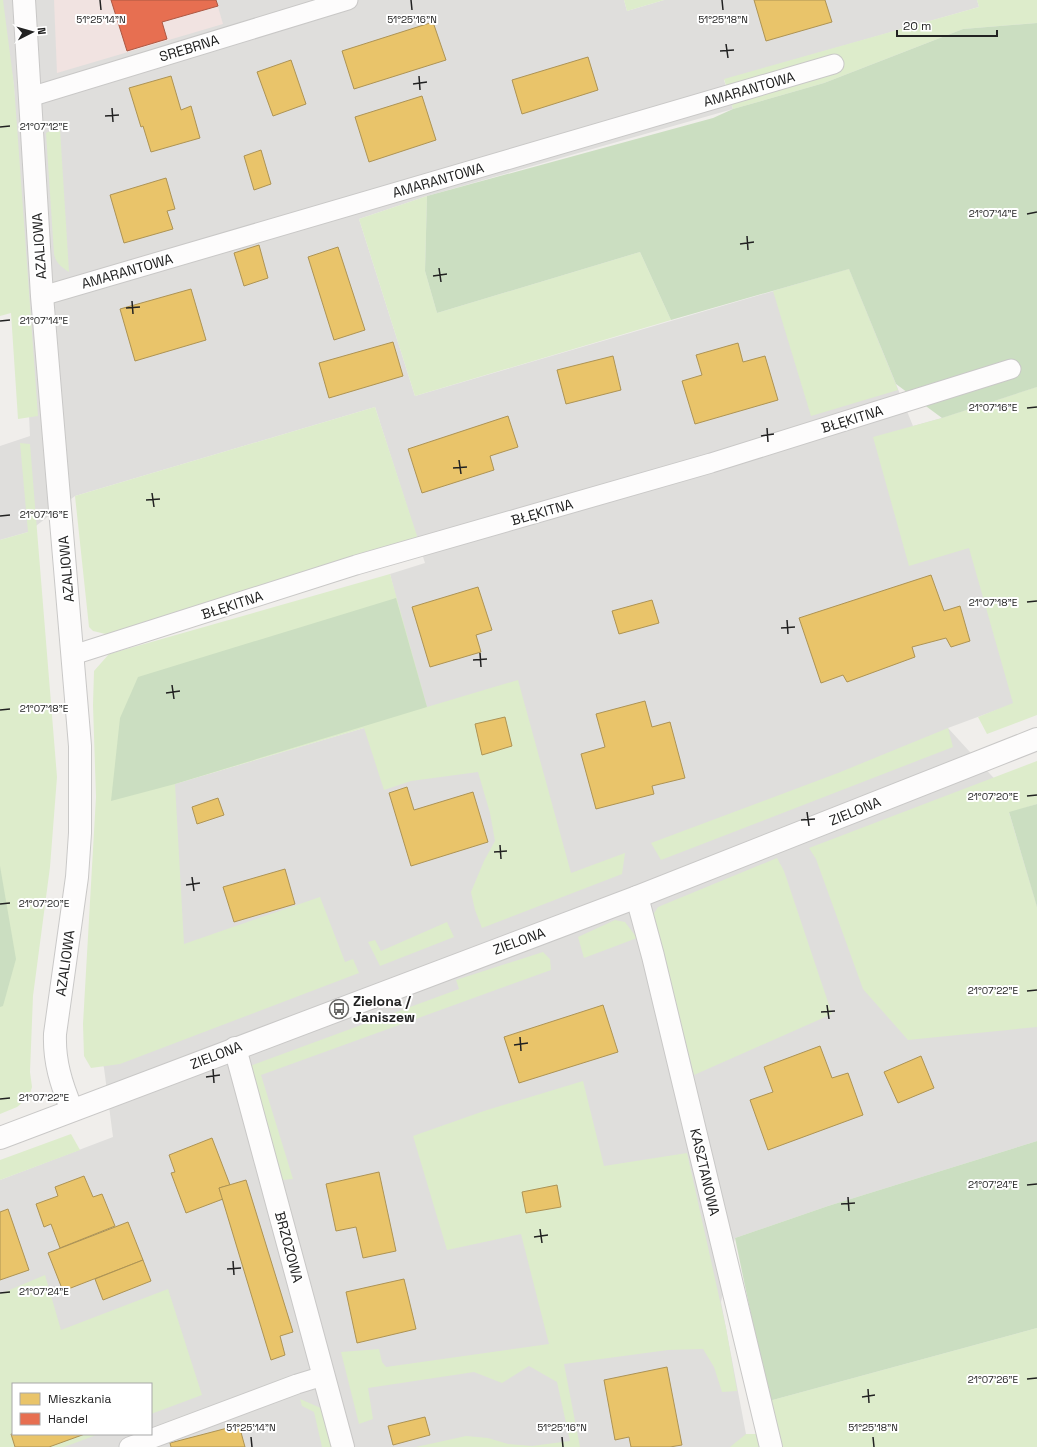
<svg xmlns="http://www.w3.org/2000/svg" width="1037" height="1447" font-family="'Space Grotesk',sans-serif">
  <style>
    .residential { fill: #dfdedc; fill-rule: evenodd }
    .commercial { fill: #f1e3e1 }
    .grass { fill: #ddeccb }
    .forest { fill: #cbdec1 }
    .homes { fill: #e9c46a; stroke: #ad9354 }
    .shops { fill: #e76f51; stroke: #ac5843 }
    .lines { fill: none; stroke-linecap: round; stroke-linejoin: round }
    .service-casing { stroke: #c9c8c7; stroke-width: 21 }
    .minor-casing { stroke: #c9c8c7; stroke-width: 24 }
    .tertiary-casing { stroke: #c9c8c7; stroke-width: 24 }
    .service { stroke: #fdfcfc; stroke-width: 19 }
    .minor { stroke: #fdfcfc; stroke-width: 22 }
    .tertiary { stroke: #fdfcfc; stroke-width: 22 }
    .ticks { fill: none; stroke: #222; stroke-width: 1.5 }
    .labels { text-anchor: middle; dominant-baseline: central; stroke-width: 4; stroke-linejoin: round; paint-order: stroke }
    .street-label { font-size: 14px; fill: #222; stroke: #fff }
    .poi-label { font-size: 14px; font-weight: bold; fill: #222; stroke: #fff; text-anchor: start }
    .ticks-label { font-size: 10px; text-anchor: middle; fill: #222; stroke: #fff; stroke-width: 4; stroke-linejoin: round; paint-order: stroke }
  </style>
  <rect width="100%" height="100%" fill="#f0eeeb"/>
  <path class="residential" d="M 0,0 L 624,0 L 627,11 L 664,0 L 977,0 L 979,7 L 724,80 L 733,109 L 427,196 L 359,219 L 415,396 L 849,269 L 913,426 L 942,418 L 1037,387 L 1037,695 L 948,728 L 1001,786 L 1037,907 L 1037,1141 L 828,1206 L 735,1238 L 721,1302 L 746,1434 L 763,1447 L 0,1447 L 0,1180 L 113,1137 L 104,1068 L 100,1054 L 175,784 L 364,728 L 396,598 L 390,574 L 425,563 L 375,407 L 75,496 L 28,532 L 0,540 L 0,446 L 30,436 L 14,86 ZM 13,1384 L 151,1384 L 151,1434 L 13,1434 Z"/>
  <polygon class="commercial" points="54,0 216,0 223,24 57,73"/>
  <g class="grass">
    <polygon points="0,0 3,0 14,85 38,416 18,419 11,313 0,316"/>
    <polygon points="624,0 664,0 627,11"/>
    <polygon points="977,0 1037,0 1037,23 963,29 824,83 733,109 724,79 979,7"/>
    <path d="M 60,129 L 69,272 C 61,267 56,263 54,254 L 46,133 L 50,131 Z"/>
    <polygon points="427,196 425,271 437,313 640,252 671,320 415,396 359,219"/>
    <polygon points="849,269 898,390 811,416 773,291"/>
    <polygon points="1037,387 1037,715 987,734 978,717 1013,703 969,548 909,566 873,437 942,418"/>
    <polygon points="375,407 418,539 110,635 93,631 89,627 75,496"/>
    <polygon points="20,443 30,444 57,777 50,867 33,996 30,1072 32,1087 29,1097 17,1107 0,1114 0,540 28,532"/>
    <polygon points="390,574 427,707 518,680 571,873 625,853 622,874 482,928 475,910 471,892 484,861 495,841 490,813 478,772 411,781 384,790 364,728 175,784 184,944 320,897 345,962 353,959 359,973 120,1064 91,1068 84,1056 83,1024 96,797 93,705 94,671 109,654"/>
    <polygon points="948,728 953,747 661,860 651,843 838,773"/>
    <polygon points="1037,761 1037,804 1009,813 1037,907 1037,1027 908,1040 863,989 816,859 809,848"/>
    <polygon points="777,858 784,871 832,1014 694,1075 653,915 658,907"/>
    <polygon points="615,920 625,922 637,938 584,958 578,937"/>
    <polygon points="447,922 454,937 380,966 368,942 375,940 381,951"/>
    <polygon points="543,952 550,959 551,970 261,1075 293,1179 282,1180 250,1066 459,989 456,980"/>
    <polygon points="583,1081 604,1166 687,1153 726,1328 737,1391 722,1392 714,1367 703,1349 668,1350 564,1364 580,1447 416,1447 466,1436 488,1438 508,1444 532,1446 570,1441 557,1382 529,1366 502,1383 474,1372 368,1388 373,1419 359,1424 341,1352 379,1349 382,1362 386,1367 549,1344 521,1234 447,1250 413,1136 484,1111"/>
    <polygon points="71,1134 80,1150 0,1180 0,1160"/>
    <polygon points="45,1275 61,1330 168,1289 202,1395 151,1414 151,1384 13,1384 13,1434 99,1434 64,1447 0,1447 0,1294"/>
    <polygon points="1037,1328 1037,1447 783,1447 769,1401"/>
    <polygon points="300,1399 323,1409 333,1447 322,1447 314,1412 302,1406"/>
    <polygon points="746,1434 760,1434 763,1447 730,1447"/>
  </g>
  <g class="forest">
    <polygon points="1037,23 1037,387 942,418 896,384 849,269 671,320 640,252 437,313 425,271 427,196 713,118 733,109 824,83 963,29"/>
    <polygon points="396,598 427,707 175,784 111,801 120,718 138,677"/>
    <polygon points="1037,804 1037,907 1009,812"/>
    <polygon points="0,866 16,959 3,1006 0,1007"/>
    <polygon points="1037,1141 1037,1328 769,1401 735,1238 828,1206"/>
  </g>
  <g class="homes">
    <polygon points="754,0 825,0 832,22 766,41"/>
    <polygon points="433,22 446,60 354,89 342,51"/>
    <polygon points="588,57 598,90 522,114 512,80"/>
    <polygon points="291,60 306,104 273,116 257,72"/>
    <polygon points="171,76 181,110 191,106 200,138 151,152 143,126 141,127 129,88"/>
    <polygon points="422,96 436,140 369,162 355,117"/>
    <polygon points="261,150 271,184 254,190 244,156"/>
    <polygon points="166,178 175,209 167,211 173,229 124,243 110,195"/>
    <polygon points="259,245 268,278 244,286 234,253"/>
    <polygon points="338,247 365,330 334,340 308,257"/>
    <polygon points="191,289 206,340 135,361 120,309"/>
    <polygon points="393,342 403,376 329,398 319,363"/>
    <polygon points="738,343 743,362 765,356 778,400 695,424 682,381 702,375 696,355"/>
    <polygon points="613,356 621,390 566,404 557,370"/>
    <polygon points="508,416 518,447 490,456 494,470 422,493 408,449"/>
    <polygon points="931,575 944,611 960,606 970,641 951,647 946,638 912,647 915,657 847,682 843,675 821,683 799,618"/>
    <polygon points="478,587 492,630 476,635 481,652 430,667 412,607"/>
    <polygon points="652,600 659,623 619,634 612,611"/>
    <polygon points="645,701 652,727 670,722 685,778 652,786 654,794 596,809 581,754 605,747 596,714"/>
    <polygon points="505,717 512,746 482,755 475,724"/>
    <polygon points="407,787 414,810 473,792 488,842 411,866 389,793"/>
    <polygon points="218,798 224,815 197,824 192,807"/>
    <polygon points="285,869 295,904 234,922 223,887"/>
    <polygon points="603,1005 618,1052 519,1083 504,1037"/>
    <polygon points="820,1046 832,1078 848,1073 863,1115 768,1150 750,1100 773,1092 764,1067"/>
    <polygon points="921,1056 934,1088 898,1103 884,1072"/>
    <polygon points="212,1138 230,1185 219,1188 223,1199 186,1213 171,1173 175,1172 169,1155"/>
    <polygon points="379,1172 396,1251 363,1258 356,1227 336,1231 326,1184"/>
    <polygon points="84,1176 93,1197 102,1194 115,1226 60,1248 51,1224 44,1227 36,1204 58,1196 55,1187"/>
    <polygon points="246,1180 293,1332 280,1336 285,1355 271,1360 219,1188"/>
    <polygon points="557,1185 561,1207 526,1213 522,1192"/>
    <polygon points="8,1209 29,1270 0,1280 0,1212"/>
    <polygon points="128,1222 143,1260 63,1291 48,1253"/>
    <polygon points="143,1260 151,1281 103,1300 95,1279"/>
    <polygon points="404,1279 416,1329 357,1343 346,1292"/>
    <polygon points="667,1367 682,1445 670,1447 631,1447 629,1437 615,1440 604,1380"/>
    <polygon points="425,1417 430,1435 393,1445 388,1426"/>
    <polygon points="239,1425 245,1447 171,1447 170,1443"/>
    <polygon points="11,1434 85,1434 49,1447 15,1447"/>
  </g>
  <polygon class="shops" points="111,0 216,0 218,6 162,22 167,39 127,51"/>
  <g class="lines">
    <g class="service-casing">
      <g id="service">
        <polyline points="30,97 348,0"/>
        <polyline points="42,296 834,64"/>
        <polyline points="73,655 356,565 711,463 1011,369"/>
        <polyline points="129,1447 297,1384 323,1376"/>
      </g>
    </g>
    <g class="minor-casing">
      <g id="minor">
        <path d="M 24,0 L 42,296 L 80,746 L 80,833 L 77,877 L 55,1034 C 54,1061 61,1084 72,1110"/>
        <polyline points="637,897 653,956 771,1447"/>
        <polyline points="235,1048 343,1447"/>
      </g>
    </g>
    <g class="tertiary-casing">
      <polyline id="tertiary" points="0,1138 637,897 1037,739"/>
    </g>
    <use href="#service" class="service"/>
    <use href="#minor" class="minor"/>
    <use href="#tertiary" class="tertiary"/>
  </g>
  <path class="ticks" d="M 100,0 L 101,10M 411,0 L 412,10M 722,0 L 723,10M 726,44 L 728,58M 720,51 L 734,50M 419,76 L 420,90M 413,84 L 427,82M 112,108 L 113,122M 105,116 L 119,115M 0,127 L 10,126M 1027,214 L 1037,212M 747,236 L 748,250M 740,244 L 754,242M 439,268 L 441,282M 433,276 L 447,274M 132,301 L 133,314M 126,308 L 140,307M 0,321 L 10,320M 1027,408 L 1037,407M 767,428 L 768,442M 761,436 L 774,434M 459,460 L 461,474M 453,468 L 467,467M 152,493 L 154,507M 146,500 L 160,499M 0,516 L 10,515M 1027,602 L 1037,601M 787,620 L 788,634M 781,628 L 795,627M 480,653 L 481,667M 473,660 L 487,659M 172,685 L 174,699M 166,693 L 180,691M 0,710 L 10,709M 1027,796 L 1037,795M 807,812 L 809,826M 801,820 L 815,819M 500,845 L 501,859M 494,852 L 507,851M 192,877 L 194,891M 186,885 L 200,883M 0,904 L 10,903M 1027,991 L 1037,990M 827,1005 L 829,1019M 821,1012 L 835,1011M 520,1037 L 521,1051M 514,1045 L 528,1043M 213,1069 L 214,1083M 206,1077 L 220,1075M 0,1099 L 10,1098M 1027,1185 L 1037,1184M 848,1197 L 849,1211M 841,1204 L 855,1203M 540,1229 L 542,1243M 534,1237 L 548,1235M 233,1261 L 234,1275M 227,1269 L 241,1268M 0,1293 L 10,1292M 1027,1379 L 1037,1378M 868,1389 L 869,1403M 862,1397 L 875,1395M 251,1437 L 252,1447M 562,1437 L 563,1447M 873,1437 L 874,1447"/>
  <defs>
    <g id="bus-ring" transform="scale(1)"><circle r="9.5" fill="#fff" stroke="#6a6968" stroke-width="1.5"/><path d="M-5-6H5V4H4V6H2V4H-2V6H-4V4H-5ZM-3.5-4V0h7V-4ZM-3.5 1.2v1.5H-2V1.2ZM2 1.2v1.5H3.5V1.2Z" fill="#6a6968"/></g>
  </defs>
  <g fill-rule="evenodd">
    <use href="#bus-ring" x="339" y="1009"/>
  </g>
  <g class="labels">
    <g class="street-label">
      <text transform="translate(189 48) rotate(-17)">SREBRNA</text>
      <text transform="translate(749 89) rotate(-16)">AMARANTOWA</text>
      <text transform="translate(438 180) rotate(-16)">AMARANTOWA</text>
      <text transform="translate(39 246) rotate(-94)">AZALIOWA</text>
      <text transform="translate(127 271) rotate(-16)">AMARANTOWA</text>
      <text transform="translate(852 419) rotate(-17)">BŁĘKITNA</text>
      <text transform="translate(542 512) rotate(-16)">BŁĘKITNA</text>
      <text transform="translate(66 569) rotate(-95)">AZALIOWA</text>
      <text transform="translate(232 605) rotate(-18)">BŁĘKITNA</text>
      <text transform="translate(855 811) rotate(-22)">ZIELONA</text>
      <text transform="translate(519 941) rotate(-20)">ZIELONA</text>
      <text transform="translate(65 963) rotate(-82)">AZALIOWA</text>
      <text transform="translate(216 1055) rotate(-21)">ZIELONA</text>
      <text transform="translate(705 1172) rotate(77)">KASZTANOWA</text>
      <text transform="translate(289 1247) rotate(75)">BRZOZOWA</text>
    </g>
    <g class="poi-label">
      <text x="353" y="1001">Zielona /<tspan x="353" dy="16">Janiszew</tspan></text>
    </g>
  </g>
  <g class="ticks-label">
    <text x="101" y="23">51°25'14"N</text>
    <text x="412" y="23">51°25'16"N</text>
    <text x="723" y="23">51°25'18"N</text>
    <text x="44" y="130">21°07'12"E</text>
    <text x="993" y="217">21°07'14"E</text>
    <text x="44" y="324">21°07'14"E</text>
    <text x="993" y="411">21°07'16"E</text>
    <text x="44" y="518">21°07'16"E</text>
    <text x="993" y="606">21°07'18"E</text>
    <text x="44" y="712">21°07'18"E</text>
    <text x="993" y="800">21°07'20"E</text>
    <text x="44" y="907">21°07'20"E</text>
    <text x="993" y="994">21°07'22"E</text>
    <text x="44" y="1101">21°07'22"E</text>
    <text x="993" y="1188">21°07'24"E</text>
    <text x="44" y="1295">21°07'24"E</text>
    <text x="993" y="1383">21°07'26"E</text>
    <text x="251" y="1431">51°25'14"N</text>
    <text x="562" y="1431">51°25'16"N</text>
    <text x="873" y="1431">51°25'18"N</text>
  </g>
  <rect x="12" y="1383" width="140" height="52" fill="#ffffff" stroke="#a7a7a7"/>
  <rect x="20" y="1393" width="20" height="12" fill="#e9c46a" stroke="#a7a7a7"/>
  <text x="48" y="1403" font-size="12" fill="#222222">Mieszkania</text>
  <rect x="20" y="1413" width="20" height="12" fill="#e76f51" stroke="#a7a7a7"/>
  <text x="48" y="1423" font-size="12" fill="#222222">Handel</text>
  <g transform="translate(32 32) rotate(84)" stroke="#ffffff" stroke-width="3" paint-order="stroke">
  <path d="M0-3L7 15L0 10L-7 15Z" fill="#222222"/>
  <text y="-6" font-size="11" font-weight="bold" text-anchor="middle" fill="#222222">N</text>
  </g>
  <path d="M897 30v6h100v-6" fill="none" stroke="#222222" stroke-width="2"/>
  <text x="903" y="30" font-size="12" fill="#222222" stroke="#ffffff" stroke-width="3" paint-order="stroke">20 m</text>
</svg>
